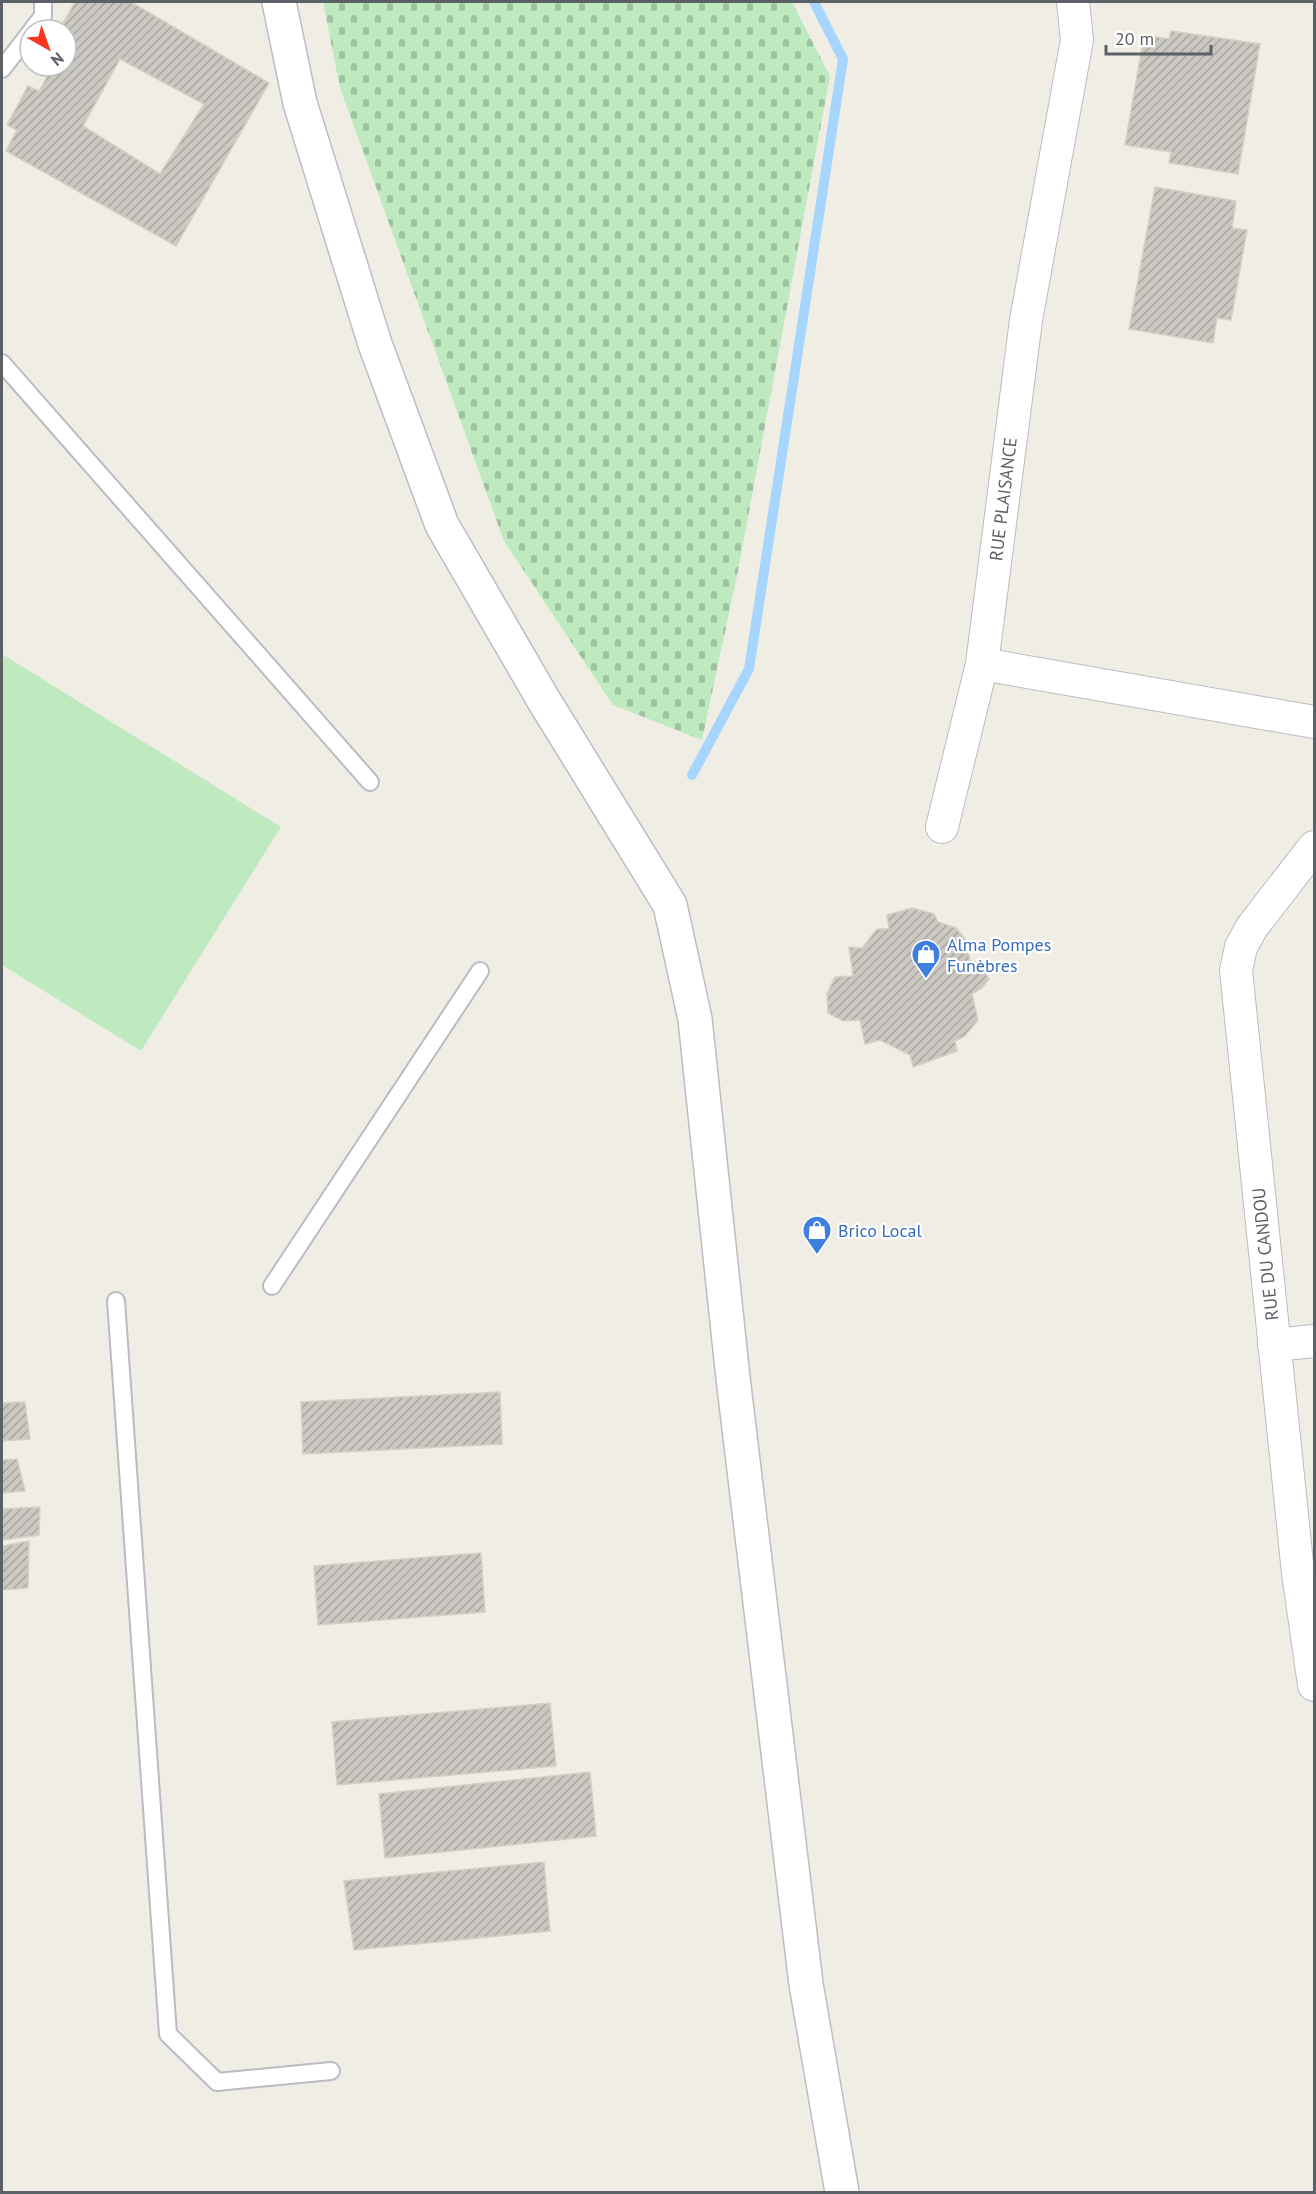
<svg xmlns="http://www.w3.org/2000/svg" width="1316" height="2194" font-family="'PT Sans',sans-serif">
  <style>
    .cemetery { fill: url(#cemetery-stones) }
    .pitch { fill: #bfeac0 }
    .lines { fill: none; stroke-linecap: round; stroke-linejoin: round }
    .stream { stroke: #a6d6ff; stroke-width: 10 }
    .building { fill: url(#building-hatch); stroke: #d6d0c2; stroke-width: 1.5; fill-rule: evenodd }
    .service-casing { stroke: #b9bcc2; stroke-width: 20 }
    .minor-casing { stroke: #b9bcc2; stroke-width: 34 }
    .secondary-casing { stroke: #babec4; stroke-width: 36 }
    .service { stroke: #fff; stroke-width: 16 }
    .minor { stroke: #fff; stroke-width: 32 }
    .secondary { stroke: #fff; stroke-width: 33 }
    .labels { text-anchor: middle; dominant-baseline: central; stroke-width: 4.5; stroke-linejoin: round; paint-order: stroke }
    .street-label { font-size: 18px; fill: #5c6167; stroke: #fff }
    .shop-label { font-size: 18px; fill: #366cbe; stroke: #fff; text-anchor: start }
  </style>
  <defs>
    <pattern id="cemetery-stones" width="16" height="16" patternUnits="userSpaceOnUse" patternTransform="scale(1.5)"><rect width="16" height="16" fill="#bfeac0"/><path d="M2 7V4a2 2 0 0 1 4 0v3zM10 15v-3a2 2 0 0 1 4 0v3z" fill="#9ec1a0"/></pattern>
    <pattern id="building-hatch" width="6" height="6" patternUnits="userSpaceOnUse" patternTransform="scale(1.5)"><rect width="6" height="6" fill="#cbc8c1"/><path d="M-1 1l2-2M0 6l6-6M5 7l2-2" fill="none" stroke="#a8a6a1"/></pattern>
  </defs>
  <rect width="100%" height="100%" fill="#f0eee4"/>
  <polygon class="cemetery" points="323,2 792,2 830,76 738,571 702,740 613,705 504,541 340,88"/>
  <polygon class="pitch" points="2,654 281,827 141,1051 2,965"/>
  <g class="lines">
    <polyline class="stream" points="692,775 749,669 843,59 814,2"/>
  </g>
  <g class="building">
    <path d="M 75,2 L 131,2 L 269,83 L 176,246 L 6,151 L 17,130 L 7,125 L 28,86 L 39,91 L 53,66 L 66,66 L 66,30 L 59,30 ZM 120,59 L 204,104 L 160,174 L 83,126 Z"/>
    <polygon points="1171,31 1260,44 1238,174 1169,163 1171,152 1125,145 1144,35 1169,39"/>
    <polygon points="1155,187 1236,201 1232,228 1247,230 1231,320 1217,318 1213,343 1129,329"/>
    <polygon points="912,908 934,914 938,922 956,928 966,940 970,961 979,963 989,979 982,988 972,994 978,1020 965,1036 955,1041 957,1051 913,1067 910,1055 880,1040 865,1044 860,1020 843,1021 828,1013 827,994 835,977 853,976 849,947 862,948 877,929 889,929 887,915"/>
    <polygon points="500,1392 502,1444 303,1454 301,1402"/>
    <polygon points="25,1402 30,1439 2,1441 2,1403"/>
    <polygon points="17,1459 25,1491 2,1493 2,1460"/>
    <polygon points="40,1507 39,1535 2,1540 2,1509"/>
    <polygon points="29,1541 28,1588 2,1590 2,1546"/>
    <polygon points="481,1553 485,1612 318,1625 314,1566"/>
    <polygon points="550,1703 556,1766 337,1785 332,1722"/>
    <polygon points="590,1772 596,1836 385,1858 379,1794"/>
    <polygon points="544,1862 550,1931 354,1950 344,1881"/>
  </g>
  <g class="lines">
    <g class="service-casing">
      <g id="service">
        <polyline points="32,30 43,16 43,2"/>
        <polyline points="2,69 30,33"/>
        <polyline points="2,363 370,782"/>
        <polyline points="272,1286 480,971"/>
        <polyline points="116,1301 168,2034 217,2082 331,2071"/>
      </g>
    </g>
    <g class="minor-casing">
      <g id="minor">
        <polyline points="1073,2 1077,40 1026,320 982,664 1314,722"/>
        <polyline points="942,827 982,664"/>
        <polyline points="1314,847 1252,927 1241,947 1236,970 1298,1573 1314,1685"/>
        <polyline points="1274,1345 1314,1341"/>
      </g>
    </g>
    <g class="secondary-casing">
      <polyline id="secondary" points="279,2 300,103 375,344 442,525 543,699 670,905 695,1019 733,1378 806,1984 842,2192"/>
    </g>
    <use href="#service" class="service"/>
    <use href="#minor" class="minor"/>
    <use href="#secondary" class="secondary"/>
  </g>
  <defs>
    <g id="shop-pin" transform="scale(1.5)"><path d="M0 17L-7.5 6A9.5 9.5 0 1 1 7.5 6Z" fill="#3f7fe0" stroke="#fff"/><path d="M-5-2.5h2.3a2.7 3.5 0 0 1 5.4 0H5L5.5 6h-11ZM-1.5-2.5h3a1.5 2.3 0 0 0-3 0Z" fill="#fff"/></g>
  </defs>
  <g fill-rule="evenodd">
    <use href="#shop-pin" x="926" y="954"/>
    <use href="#shop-pin" x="817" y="1230"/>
  </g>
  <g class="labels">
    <g class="street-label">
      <text transform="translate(1003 499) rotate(-83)">RUE PLAISANCE</text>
      <text transform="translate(1265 1254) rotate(-96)">RUE DU CANDOU</text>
    </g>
    <g class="shop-label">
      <text x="947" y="944">Alma Pompes<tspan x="947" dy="21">Funèbres</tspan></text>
      <text x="838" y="1230">Brico Local</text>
    </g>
  </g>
  <rect width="1316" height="2194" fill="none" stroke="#5c6167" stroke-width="6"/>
  <g transform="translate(48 48) rotate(140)"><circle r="28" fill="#ffffff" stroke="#bec0c2" stroke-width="1.5"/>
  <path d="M0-4.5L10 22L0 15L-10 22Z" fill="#fa3720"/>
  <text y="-9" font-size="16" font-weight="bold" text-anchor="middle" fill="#5c6167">N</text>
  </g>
  <path d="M1106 45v9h105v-9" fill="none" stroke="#5c6167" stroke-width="3"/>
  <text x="1115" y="45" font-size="18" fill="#5c6167" stroke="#ffffff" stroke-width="4.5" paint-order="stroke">20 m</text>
</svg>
